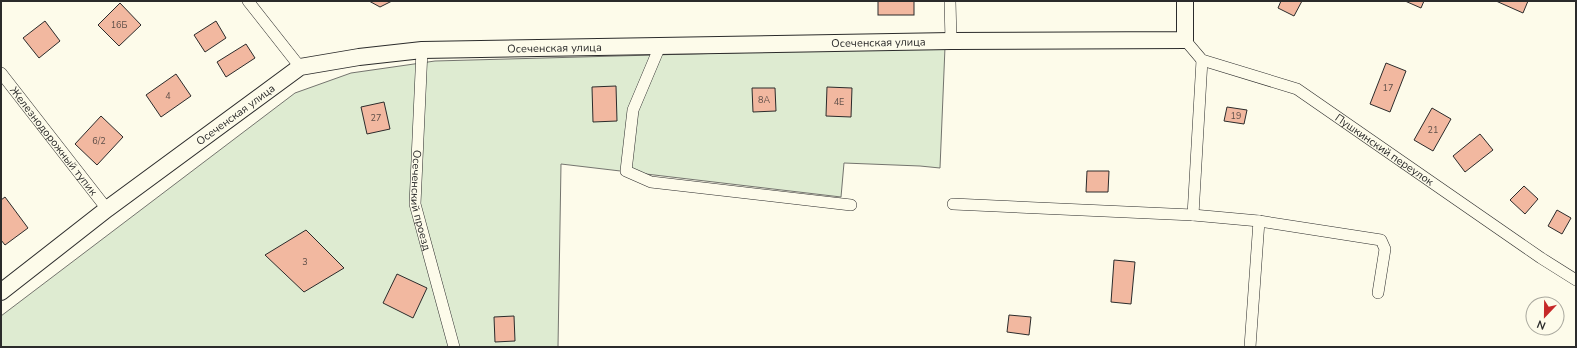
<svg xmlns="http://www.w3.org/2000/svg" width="1577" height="348" font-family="'Nunito Sans',sans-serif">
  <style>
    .green { fill: #deebd1; stroke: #74746e }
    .building { fill: #f2b8a0; stroke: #2b2b2b }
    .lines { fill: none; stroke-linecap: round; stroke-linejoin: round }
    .street-casing { stroke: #2b2b2b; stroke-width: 12 }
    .secondary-casing { stroke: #2b2b2b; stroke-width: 18 }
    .street { stroke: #fdfbea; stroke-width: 11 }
    .secondary { stroke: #fdfbea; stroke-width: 16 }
    .labels { text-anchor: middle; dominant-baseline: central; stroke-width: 3; stroke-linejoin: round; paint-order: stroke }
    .number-label { font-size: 9px; fill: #5d4e48 }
    .street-label { font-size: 11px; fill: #2b2b2b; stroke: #fdfbea }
  </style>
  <rect width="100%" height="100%" fill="#fdfbea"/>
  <polygon class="green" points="945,47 940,168 920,166 844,163 841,197 561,164 558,347 1,347 1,316 295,93 351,73 435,61"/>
  <g class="building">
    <polygon points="369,1 392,1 380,7"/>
    <rect x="878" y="1" width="36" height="14"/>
    <polygon points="1281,1 1302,1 1294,16 1278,8"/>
    <polygon points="1405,1 1424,1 1421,8"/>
    <polygon points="1496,1 1528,1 1523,13"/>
    <polygon points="120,3 141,25 119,46 98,25"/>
    <polygon points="45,21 60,41 39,58 23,38"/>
    <polygon points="216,21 226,38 205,52 194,35"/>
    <polygon points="246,44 255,58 226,77 217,62"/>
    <polygon points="1386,63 1406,71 1390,112 1370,104"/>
    <polygon points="176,74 191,96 161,117 146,95"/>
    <polygon points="616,86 617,121 593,122 592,87"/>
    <polygon points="827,87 852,88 851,117 826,116"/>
    <polygon points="752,88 775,88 776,111 753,112"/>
    <polygon points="384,102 390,129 367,134 361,107"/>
    <polygon points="1227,107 1247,110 1244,124 1224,121"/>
    <polygon points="1432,108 1451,119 1433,151 1414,140"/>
    <polygon points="101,116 123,137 97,165 75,144"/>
    <polygon points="1480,134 1493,150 1465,172 1453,156"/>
    <polygon points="1087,171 1109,171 1108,192 1086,192"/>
    <polygon points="1524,186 1538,199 1525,214 1510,200"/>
    <polygon points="5,197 28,228 5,245 1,240 1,200"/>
    <polygon points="1557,210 1571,218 1562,234 1548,226"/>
    <polygon points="306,230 344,268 304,292 265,255"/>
    <polygon points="1114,260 1135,262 1131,304 1111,302"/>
    <polygon points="397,274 427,288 413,318 383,303"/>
    <polygon points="1009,315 1031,317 1029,335 1007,332"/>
    <polygon points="514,316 515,341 495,342 494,317"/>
  </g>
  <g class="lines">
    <g class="street-casing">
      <g id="street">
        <polyline points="248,1 300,67"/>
        <polyline points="950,1 951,41"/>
        <path id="s1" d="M 1185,40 L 1202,60 L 1297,89 L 1541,258 L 1576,280"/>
        <polyline points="660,46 633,110 626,171 651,182 851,205"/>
        <path id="s2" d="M 422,50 L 415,204 L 454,347"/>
        <path id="s3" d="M 1,73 L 107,209"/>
        <polyline points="953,204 1193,215 1259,221 1381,240 1385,249 1378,293"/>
        <polyline points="1193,215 1202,60"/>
        <polyline points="1250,347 1259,221"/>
      </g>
    </g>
    <g class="secondary-casing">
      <g id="secondary">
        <path id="s4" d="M 1,292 L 107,209 L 300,67 L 359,57 L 422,50 L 951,41 L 1185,40 L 1185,1"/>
      </g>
    </g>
    <use href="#street" class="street"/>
    <use href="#secondary" class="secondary"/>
  </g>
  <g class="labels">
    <g class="number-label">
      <text x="119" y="25">16Б</text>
      <text x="1388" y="88">17</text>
      <text x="168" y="96">4</text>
      <text x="764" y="100">8А</text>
      <text x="839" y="102">4Е</text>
      <text x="1236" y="116">19</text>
      <text x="376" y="118">27</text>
      <text x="1433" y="130">21</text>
      <text x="99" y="141">6/2</text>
      <text x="305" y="262">3</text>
    </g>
    <g class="street-label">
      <text stroke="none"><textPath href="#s4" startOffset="954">Осеченская улица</textPath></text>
      <text stroke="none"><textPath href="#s4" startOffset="630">Осеченская улица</textPath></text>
      <text stroke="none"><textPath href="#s4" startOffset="294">Осеченская улица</textPath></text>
      <text stroke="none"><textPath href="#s3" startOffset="86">Железнодорожный тупик</textPath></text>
      <text stroke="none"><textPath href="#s1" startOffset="232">Пушкинский переулок</textPath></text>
      <text stroke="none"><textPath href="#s2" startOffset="151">Осеченский проезд</textPath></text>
    </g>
  </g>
  <rect width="1577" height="348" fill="none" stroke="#2b2b2b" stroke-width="4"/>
  <g transform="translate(1545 316) rotate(202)"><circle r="19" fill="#fdfbea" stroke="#a9a89e"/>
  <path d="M0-3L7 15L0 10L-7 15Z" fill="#c62828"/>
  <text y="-6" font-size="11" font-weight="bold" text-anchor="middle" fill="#2b2b2b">N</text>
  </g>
</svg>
